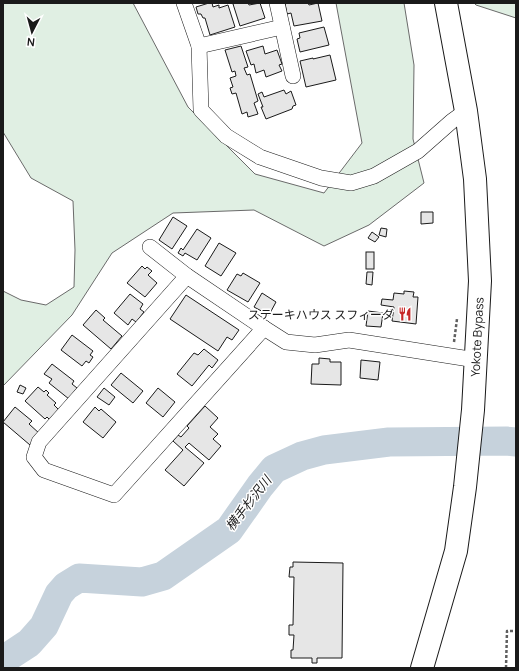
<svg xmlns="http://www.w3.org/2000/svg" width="519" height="671" font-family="Manrope,'Noto Sans JP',sans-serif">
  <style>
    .green { fill: #e0efe3; stroke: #6a6a6a }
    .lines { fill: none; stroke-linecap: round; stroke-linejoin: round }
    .river { stroke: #c6d2dc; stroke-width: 29 }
    .building { fill: #e6e6e6; stroke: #1a1a1a }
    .street-casing { stroke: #1a1a1a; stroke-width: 16 }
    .highway-casing { stroke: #1a1a1a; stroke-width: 24 }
    .path { stroke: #5f5f5f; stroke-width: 2.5; stroke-dasharray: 3 2; stroke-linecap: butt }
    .street { stroke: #fff; stroke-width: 15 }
    .highway { stroke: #fff; stroke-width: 22 }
    .labels { text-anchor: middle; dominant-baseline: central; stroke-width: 3; stroke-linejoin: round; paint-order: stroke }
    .poi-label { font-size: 12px; fill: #1a1a1a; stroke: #fff; text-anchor: end }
    .street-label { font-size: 12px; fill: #1a1a1a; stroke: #fff }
    .water-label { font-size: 13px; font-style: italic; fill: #1a1a1a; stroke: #fff }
  </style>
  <rect width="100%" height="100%" fill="#fff"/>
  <g class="green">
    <polygon points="3,3 133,3 188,107 255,174 324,193 362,143 336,3 404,3 414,65 413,139 424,183 369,225 324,246 254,210 173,213 112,253 72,315 3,386 3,291 21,300 46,305 74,287 75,250 73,201 31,178 3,132"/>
    <polygon points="474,3 516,3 516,18 476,5"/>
  </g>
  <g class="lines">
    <polyline class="river" points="3,660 29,643 44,626 59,594 66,586 79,578 142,582 163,576 229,530 260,486 274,469 302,456 324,450 389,442 506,441 516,442"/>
  </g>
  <g class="building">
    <polygon points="209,3 212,3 213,7 219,5 219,8 228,5 235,27 210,35 205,18 203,18 201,14 198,14 196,7"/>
    <polygon points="236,3 248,3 249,5 260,3 265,18 240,26 233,4"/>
    <polygon points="285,3 308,3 309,5 318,3 322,21 294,26 291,13 287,14"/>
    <polygon points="324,27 329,45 300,52 297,39 300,38 299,33"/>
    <polygon points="241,46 248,67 244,68 247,75 250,74 258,101 254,103 258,114 248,117 247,112 242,114 236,93 232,94 230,88 233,87 230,78 236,76 235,71 232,72 225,50"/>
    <polygon points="263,46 265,54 277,50 282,64 279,65 282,71 266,77 264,70 256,73 254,64 251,65 246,51"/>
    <polygon points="330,55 336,80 306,87 300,61 313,58 313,59"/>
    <polygon points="284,90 286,94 291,91 296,105 293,106 292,109 266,119 261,107 263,107 258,94 262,92 264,97"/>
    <polygon points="421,212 433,212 433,223 421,224"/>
    <polygon points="173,217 187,226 172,249 159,240"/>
    <polygon points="381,228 387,229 386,237 379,235"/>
    <polygon points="197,229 211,238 197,260 185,253 183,256 178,253 181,248 183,250"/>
    <polygon points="372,232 379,237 375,242 368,238"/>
    <polygon points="219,243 236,253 221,276 205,266"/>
    <rect x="366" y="252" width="8" height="17"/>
    <polygon points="142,266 145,269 147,267 152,271 148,275 157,283 145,297 127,283"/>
    <polygon points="367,272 373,272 372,285 366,284"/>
    <polygon points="243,273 260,283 248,302 227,290 237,274 241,276"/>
    <polygon points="404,291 414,292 413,297 418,297 416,324 392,321 394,307 381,305 382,299 393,300 394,293 404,294"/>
    <polygon points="262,293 276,302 269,315 254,307"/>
    <polygon points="130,294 143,304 140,309 144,312 136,322 132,319 128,325 114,313"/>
    <polygon points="186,295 239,330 232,340 227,337 218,351 170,319"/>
    <polygon points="96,310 105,318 103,320 122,336 111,349 83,325"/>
    <polygon points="368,311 383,313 381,327 366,326"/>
    <polygon points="72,335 93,351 90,355 93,357 89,363 86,361 82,366 61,350"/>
    <polygon points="204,349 218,360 212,368 209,365 192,386 177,374 194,353 198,355"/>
    <polygon points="319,358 330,359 330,362 341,362 341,385 311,384 312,364 319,364"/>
    <polygon points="361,360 380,362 378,380 360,378"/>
    <polygon points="52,364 74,381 72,384 77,388 69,399 49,383 52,379 44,374"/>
    <polygon points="121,373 143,391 133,403 111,385"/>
    <polygon points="20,385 26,388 23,394 17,392"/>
    <polygon points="38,387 44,392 46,390 49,393 47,395 56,403 54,405 60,411 51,421 47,417 45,419 25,401"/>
    <polygon points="104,388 115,397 109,405 97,397"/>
    <polygon points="158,388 175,402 163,417 146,403"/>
    <polygon points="205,406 218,418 210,427 218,434 213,439 221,446 209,460 189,443 185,447 204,463 184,486 165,470 183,450 173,441 178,435 181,437 189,428 187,426"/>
    <polygon points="15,407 32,421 29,424 40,434 30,445 3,422"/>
    <polygon points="95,407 99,411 101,409 116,422 103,438 83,422"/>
    <polygon points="293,562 343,563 342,658 317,658 317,663 312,663 312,658 291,658 291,650 293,650 294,635 289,635 289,625 293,625 294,577 289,577 290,567 293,567"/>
  </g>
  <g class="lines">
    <g class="street-casing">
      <g id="street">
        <polyline points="184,3 199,46 201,110 226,136 260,157 321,178 351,183 374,176 418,151 452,121 466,111"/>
        <polyline points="277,3 293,76"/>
        <polyline points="199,46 282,27"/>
        <polyline points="150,247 187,276 264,328"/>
        <polyline points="187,276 39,442 34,457 44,470 114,495 264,328 286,342 315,345 349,340 476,360"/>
      </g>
    </g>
    <g class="highway-casing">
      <polyline id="highway" points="422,668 456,551 465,487 473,410 480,281 475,179 466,111 446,3"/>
    </g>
    <g class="path">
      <polyline points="454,342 457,319"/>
      <polyline points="506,668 507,631 516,631"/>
    </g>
    <use href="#street" class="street"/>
    <use href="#highway" class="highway"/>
  </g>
  <defs>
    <g id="restaurant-bare" transform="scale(1.08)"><path d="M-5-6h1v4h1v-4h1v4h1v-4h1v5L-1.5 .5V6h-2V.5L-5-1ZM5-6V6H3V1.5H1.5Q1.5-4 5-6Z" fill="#c62828" stroke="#fff" stroke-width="2.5" paint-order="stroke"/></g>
  </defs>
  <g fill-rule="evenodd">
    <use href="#restaurant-bare" x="405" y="314"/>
  </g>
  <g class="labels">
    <g class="poi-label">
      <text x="394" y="314">ステーキハウス スフィーダ</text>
    </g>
    <g class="street-label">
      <text transform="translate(477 337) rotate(-87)">Yokote Bypass</text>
    </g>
    <g class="water-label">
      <text transform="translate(248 503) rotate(-52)">横手杉沢川</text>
    </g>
  </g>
  <rect width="519" height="671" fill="none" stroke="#1a1a1a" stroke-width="8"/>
  <g transform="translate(32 32) rotate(186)" stroke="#ffffff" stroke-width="3" paint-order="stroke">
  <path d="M0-3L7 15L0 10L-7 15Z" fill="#1a1a1a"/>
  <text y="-6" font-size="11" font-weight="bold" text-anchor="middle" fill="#1a1a1a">N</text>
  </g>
</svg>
